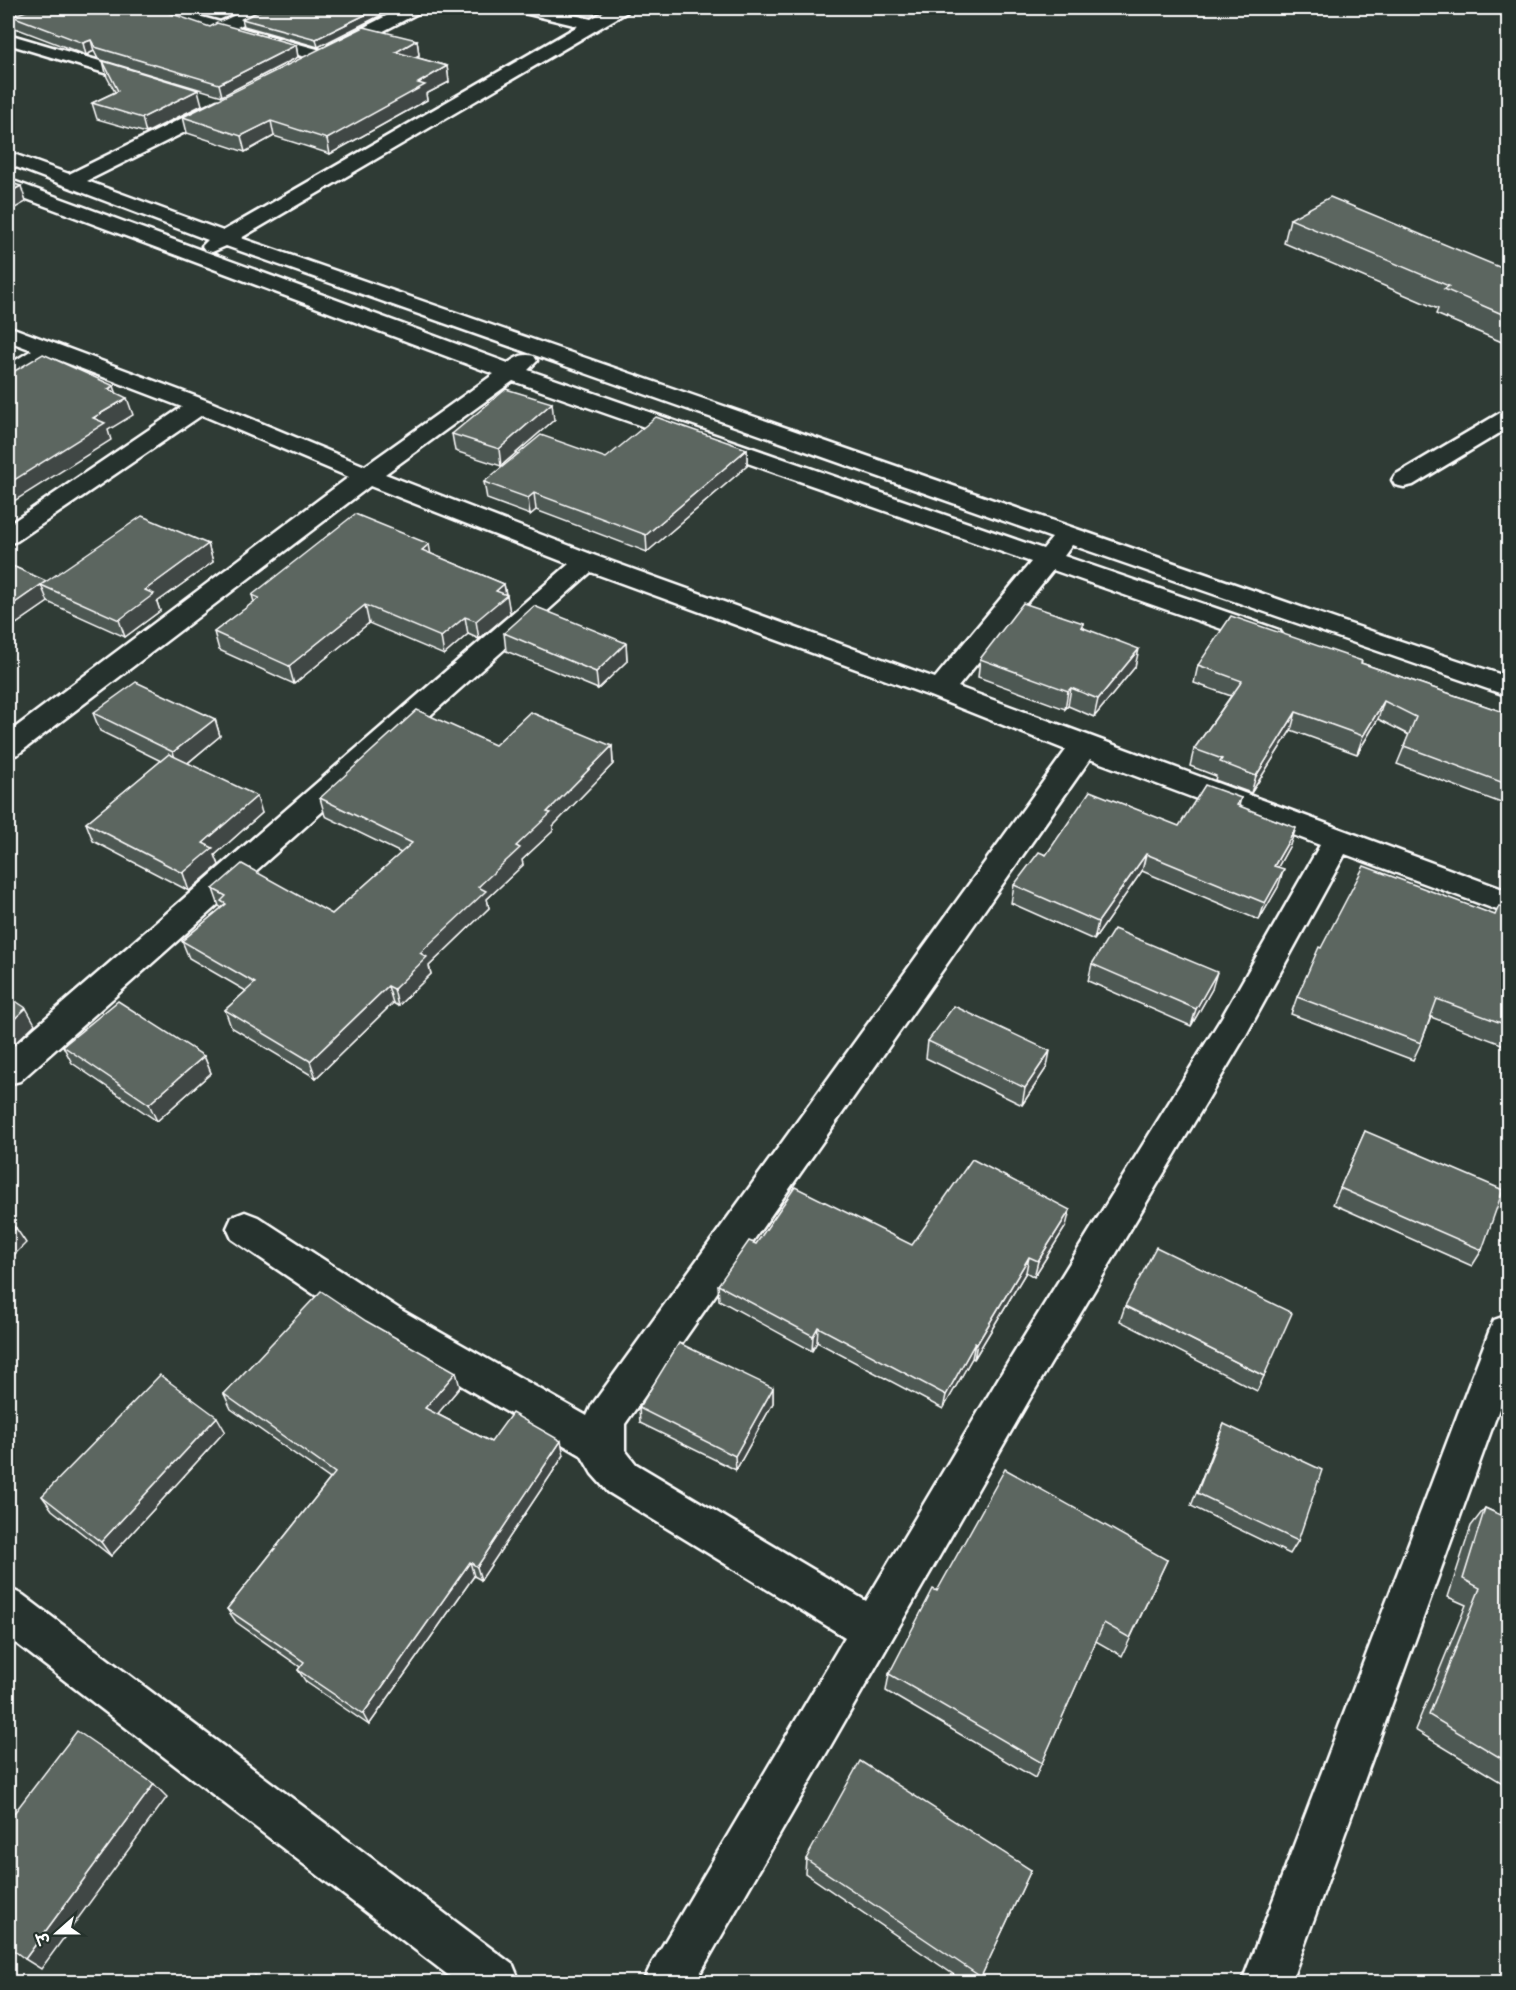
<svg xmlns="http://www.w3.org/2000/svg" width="1516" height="1990" font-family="'Playpen Sans','Playpen Sans Deva',sans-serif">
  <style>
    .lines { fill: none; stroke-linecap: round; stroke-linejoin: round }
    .street-casing { stroke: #fff; stroke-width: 5 }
    .street { fill: #26332d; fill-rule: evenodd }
    .wall { fill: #4e5853; stroke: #fff; stroke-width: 1.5 }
    .shaded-wall { fill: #404744; stroke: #fff; stroke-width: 1.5 }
    .building { fill: #5b6661; stroke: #fff; stroke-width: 1.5 }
  </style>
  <rect width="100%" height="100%" fill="#2f3b35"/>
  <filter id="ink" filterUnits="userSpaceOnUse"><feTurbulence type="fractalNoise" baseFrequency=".0167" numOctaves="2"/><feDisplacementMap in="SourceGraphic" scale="12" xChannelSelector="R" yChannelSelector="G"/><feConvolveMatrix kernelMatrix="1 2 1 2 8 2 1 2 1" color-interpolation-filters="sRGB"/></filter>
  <g filter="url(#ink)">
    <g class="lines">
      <g class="street-casing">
        <g id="street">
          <polygon points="144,8 169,8 220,22 251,8 271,8 269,12 237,27 328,52 331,56 328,60 316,60 146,12"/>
          <polygon points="402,8 422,8 420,12 341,53 329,53 326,49 329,45"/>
          <path d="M 518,8 L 545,8 L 591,19 L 610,8 L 629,8 L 627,12 L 241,238 L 1338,620 L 1508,677 L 1508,696 L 1072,545 L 1064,556 L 1279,630 L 1283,636 L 1279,642 L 1269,645 L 1259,642 L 1053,570 L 958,687 L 1508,891 L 1508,914 L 1345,854 L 1246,1035 L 1029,1400 L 695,1982 L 643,1982 L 651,1965 L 845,1637 L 608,1492 L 592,1474 L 581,1455 L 373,1334 L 232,1239 L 227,1228 L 232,1217 L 245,1212 L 258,1217 L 401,1310 L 587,1416 L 592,1405 L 1066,750 L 930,696 L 591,572 L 20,1081 L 8,1084 L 8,1051 L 569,564 L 370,486 L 18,754 L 8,757 L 8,733 L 349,477 L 202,415 L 17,541 L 8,544 L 8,525 L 182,407 L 51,357 L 16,379 L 8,381 L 8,365 L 32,350 L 8,341 L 8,326 L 208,401 L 365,466 L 494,374 L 8,192 L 8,179 L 508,363 C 517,357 523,353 534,356 L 537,361 L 528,370 L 1043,549 L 1052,538 L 226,246 L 212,252 L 205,250 L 202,246 L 208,240 L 8,164 L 8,152 L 69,174 L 217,101 L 231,101 L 233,105 L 231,109 L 87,181 L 223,231 L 578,26 L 520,12 ZM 513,381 L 516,382 L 1031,562 L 935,678 L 596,556 L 385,474 ZM 1090,759 L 1320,845 L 1222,1017 L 1001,1374 L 866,1601 L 636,1464 L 625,1450 L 625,1424 Z"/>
          <polygon points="8,34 154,77 157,81 154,85 148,86 8,44"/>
          <polygon points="1508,411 1508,428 1413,485 1404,487 1395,485 1392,480 1395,475 1500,413"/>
          <polygon points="1508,1315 1508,1384 1291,1982 1242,1982 1489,1332 1494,1320"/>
          <polygon points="8,1588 23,1595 513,1965 520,1982 457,1982 8,1637"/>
        </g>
      </g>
      <use href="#street" class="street"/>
    </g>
    <g class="wall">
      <polygon points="266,8 395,8 318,47 244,26 242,19"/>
      <polygon points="12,16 210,27 296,45 298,57 222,96 98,59 94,51 86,55 15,28"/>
      <polygon points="417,40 419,55 415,57 447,66 449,82 426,94 427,100 330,154 274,136 245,152 187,133 183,117"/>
      <polygon points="103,61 202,105 146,133 97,119 92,103 115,92 107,77"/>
      <polygon points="1290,219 1509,271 1509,345 1436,314 1438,309 1284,243"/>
      <polygon points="554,420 501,466 455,451 452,434"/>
      <polygon points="747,449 747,466 647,552 536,510 530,515 487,499 484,482 606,458"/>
      <polygon points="208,544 213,562 157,602 160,611 125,637 48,602 16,624 8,620 8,564 46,582"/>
      <polygon points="431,554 504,584 510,613 479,639 468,634 444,655 369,623 294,684 219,650 214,632 254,602 252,595"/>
      <polygon points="1083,623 1083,627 1135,667 1094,717 1068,706 1065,709 978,677 980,659"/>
      <polygon points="504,633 626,643 627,661 598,689 506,651"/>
      <polygon points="1361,663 1509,714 1509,806 1397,764 1409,735 1378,719 1357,754 1291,730 1251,793 1215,780 1216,776 1190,766 1194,749 1231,696 1194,683 1198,665"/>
      <polygon points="93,713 215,719 220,736 188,763 262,813 215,855 219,865 189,891 93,841 86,823 161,761 100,731"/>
      <polygon points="495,745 612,746 613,764 553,826 553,831 522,860 523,865 487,899 489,908 429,966 431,974 398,1006 393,1003 316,1078 231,1027 225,1010 246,991 189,958 182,941 222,908 219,906 213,889 332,914 401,853 325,816 320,798"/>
      <polygon points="1241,798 1239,806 1290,845 1278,867 1278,887 1259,920 1142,871 1094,940 1011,903 1014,885 1046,855 1179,826"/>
      <polygon points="1509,910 1509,1047 1431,1017 1421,1043 1413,1060 1291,1014 1297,997 1321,948 1494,915"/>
      <polygon points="1092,964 1212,989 1191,1026 1088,981"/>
      <polygon points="928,1041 1047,1067 1022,1105 926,1058"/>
      <polygon points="63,1046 204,1056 211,1073 157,1121 72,1063"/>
      <polygon points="1365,1131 1482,1250 1472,1266 1333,1204"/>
      <polygon points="1066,1226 1034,1277 1026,1272 974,1359 972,1358 943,1409 817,1342 812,1351 719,1300 718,1285 756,1244 912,1245"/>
      <polygon points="1125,1306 1264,1376 1257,1391 1120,1321"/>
      <polygon points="460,1387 437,1414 491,1442 564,1455 481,1580 474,1576 369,1725 306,1682 298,1670 300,1667 236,1622 227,1609 330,1479 231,1409 224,1394"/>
      <polygon points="773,1388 773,1403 736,1470 640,1423 639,1408"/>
      <polygon points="1224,1424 1298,1541 1290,1554 1191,1506 1217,1439"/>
      <polygon points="225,1431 111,1556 52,1510 42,1496"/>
      <polygon points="1485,1508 1509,1519 1509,1787 1415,1730 1466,1605 1448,1597 1471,1526"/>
      <polygon points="1167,1560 1122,1656 1096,1641 1035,1778 886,1691 889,1674 937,1591"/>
      <polygon points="806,1859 1031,1870 978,1983 966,1983 805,1873"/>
    </g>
    <g class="shaded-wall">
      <polygon points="8,8 25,8 8,15"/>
      <polygon points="379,8 395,8 318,47 316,39"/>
      <polygon points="91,40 94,51 86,55 83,43"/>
      <polygon points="417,40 419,55 398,67 396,52"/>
      <polygon points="296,45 298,57 222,96 219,84"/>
      <polygon points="447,66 449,82 426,94 427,100 330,154 327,139 418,83"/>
      <polygon points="198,90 202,105 146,133 142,118"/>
      <polygon points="271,121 274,136 245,152 241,136"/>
      <polygon points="21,186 26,202 8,212 8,193"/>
      <polygon points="114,386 120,403 108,389"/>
      <polygon points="127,398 133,415 108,430 111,440 8,505 8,484 93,418"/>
      <polygon points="552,403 554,420 501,466 499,449"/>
      <polygon points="747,449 747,466 647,552 646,535"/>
      <polygon points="534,493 536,510 530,515 528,498"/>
      <polygon points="208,544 213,562 157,602 160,611 125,637 119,620 145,590"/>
      <polygon points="429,544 432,561 422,550"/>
      <polygon points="504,584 506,596 507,595 510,613 479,639 476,621 496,591"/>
      <polygon points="41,585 48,602 16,624 9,607"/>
      <polygon points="365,605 369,623 294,684 289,666"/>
      <polygon points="465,617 468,634 444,655 441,637"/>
      <polygon points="626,643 627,661 598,689 596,672"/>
      <polygon points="1139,649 1135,667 1094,717 1098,699"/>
      <polygon points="1071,688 1068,706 1065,709 1068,691"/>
      <polygon points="1384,701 1378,719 1357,754 1363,736"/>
      <polygon points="1296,712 1291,730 1251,793 1256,776"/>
      <polygon points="215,719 220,736 179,770 173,752"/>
      <polygon points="612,746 613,764 553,826 553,831 522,860 523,865 487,899 489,908 429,966 431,974 398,1006 394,989 420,953 478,887 547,812"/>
      <polygon points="257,796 262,813 215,855 219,865 189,891 183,873 203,843"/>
      <polygon points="1296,828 1290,845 1269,883 1274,866"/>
      <polygon points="1146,854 1142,871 1094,940 1098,922"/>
      <polygon points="1284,869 1278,887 1259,920 1265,903"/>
      <polygon points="1217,972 1212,989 1191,1026 1196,1009"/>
      <polygon points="388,986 393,1003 316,1078 310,1061"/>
      <polygon points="26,1008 35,1024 8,1050 8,1025"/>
      <polygon points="1050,1051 1047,1067 1022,1105 1025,1088"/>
      <polygon points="204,1056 211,1073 157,1121 149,1104"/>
      <polygon points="1070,1210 1066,1226 1034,1277 1038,1261"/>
      <polygon points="16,1228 26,1243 8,1261 8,1236"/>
      <polygon points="1029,1257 1026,1272 974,1359 977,1344"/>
      <polygon points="818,1327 817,1342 812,1351 813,1336"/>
      <polygon points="975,1343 972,1358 943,1409 946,1395"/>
      <polygon points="456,1372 460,1387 430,1423 425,1408"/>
      <polygon points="773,1388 773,1403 736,1470 735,1456"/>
      <polygon points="217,1417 225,1431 111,1556 101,1542"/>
      <polygon points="561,1441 564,1455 481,1580 477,1567"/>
      <polygon points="470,1562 474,1576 369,1725 363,1714"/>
      <polygon points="154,1784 167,1797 41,1969 25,1959"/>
    </g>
    <g class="building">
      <polygon points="34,8 155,8 210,27 217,23 296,45 219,84 95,47 91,40 83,43 12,16"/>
      <polygon points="266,8 379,8 316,39 242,19"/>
      <polygon points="364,27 417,40 396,52 447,66 418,83 425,85 327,139 271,121 241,136 183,117"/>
      <polygon points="103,61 198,90 142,118 92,103 118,91"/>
      <polygon points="8,182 21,186 8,193"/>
      <polygon points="1330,197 1509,271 1509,317 1444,289 1449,286 1290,219"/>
      <polygon points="43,354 114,386 108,389 127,398 93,418 105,423 8,484 8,375"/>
      <polygon points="506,389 552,403 499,449 452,434"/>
      <polygon points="656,417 747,449 646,535 534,493 528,498 484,482 541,435 606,458"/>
      <polygon points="355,514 429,544 422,550 504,584 496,591 507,595 476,621 465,617 441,637 365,605 289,666 214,632 259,598 252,595"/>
      <polygon points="142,516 208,544 145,590 154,594 119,620 41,585"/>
      <polygon points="8,564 46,581 9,607 8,606"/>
      <polygon points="1023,603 1083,623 1081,627 1139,649 1098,699 1071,688 1068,691 980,659"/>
      <polygon points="534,606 626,643 596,672 504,633"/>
      <polygon points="1231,616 1362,661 1361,663 1509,714 1509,785 1404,746 1416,717 1384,701 1363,736 1296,712 1256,776 1220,762 1222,759 1194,749 1242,681 1198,665"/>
      <polygon points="136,682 215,719 173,752 93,713"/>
      <polygon points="417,710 495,745 530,712 612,746 547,812 551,813 516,846 520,848 478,887 486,891 420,953 427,957 394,989 388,986 310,1061 225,1010 255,983 182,941 226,904 221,901 226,896 213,889 242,864 332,914 412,843 320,798"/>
      <polygon points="169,754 257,796 203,843 213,848 183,873 86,823"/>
      <polygon points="1205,785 1241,798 1237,805 1296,828 1274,866 1284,869 1265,903 1146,854 1098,922 1014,885 1039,852 1046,855 1090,791 1179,826"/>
      <polygon points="1364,866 1495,915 1499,906 1509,910 1509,1026 1437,999 1421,1043 1297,997 1319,947 1321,948"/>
      <polygon points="1114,929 1217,972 1196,1009 1092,964"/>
      <polygon points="8,996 26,1008 8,1025"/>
      <polygon points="118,1001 204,1056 149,1104 63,1046"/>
      <polygon points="954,1006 1050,1051 1025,1088 928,1041"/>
      <polygon points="1365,1131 1503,1190 1482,1250 1340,1188"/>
      <polygon points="972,1159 1070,1210 1038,1261 1029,1257 977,1344 975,1343 946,1395 818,1327 813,1336 718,1285 749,1241 756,1244 795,1187 912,1245"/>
      <polygon points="8,1223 16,1228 8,1236"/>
      <polygon points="1156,1247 1292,1313 1264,1376 1125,1306"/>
      <polygon points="321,1291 366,1321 456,1372 425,1408 491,1442 512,1413 561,1441 477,1567 470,1562 363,1714 298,1670 304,1662 227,1609 335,1473 224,1394"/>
      <polygon points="679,1343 773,1388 735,1456 639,1408"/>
      <polygon points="160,1375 217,1417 101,1542 42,1496"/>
      <polygon points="1224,1424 1322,1470 1298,1541 1197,1493"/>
      <polygon points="1005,1469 1167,1560 1130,1638 1104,1623 1042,1763 889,1674 933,1589 937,1591"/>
      <polygon points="1485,1508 1509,1519 1509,1763 1429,1715 1480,1588 1463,1579"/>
      <polygon points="77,1731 154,1784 25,1959 8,1946 8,1821"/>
      <polygon points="860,1761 1031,1870 981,1977 806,1859"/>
      <polygon points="255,1976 261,1983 249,1983"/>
    </g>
  </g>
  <rect width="1516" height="1990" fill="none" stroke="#26332d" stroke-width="30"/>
  <rect x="15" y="15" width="1486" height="1960" fill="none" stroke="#fff" stroke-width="2" filter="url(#ink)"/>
  <g transform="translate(57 1933) rotate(249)" stroke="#26332d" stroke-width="4.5" paint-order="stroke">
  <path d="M0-4.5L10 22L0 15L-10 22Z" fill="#ffffff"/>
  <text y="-9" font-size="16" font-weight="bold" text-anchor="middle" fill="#ffffff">उ</text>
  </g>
</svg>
